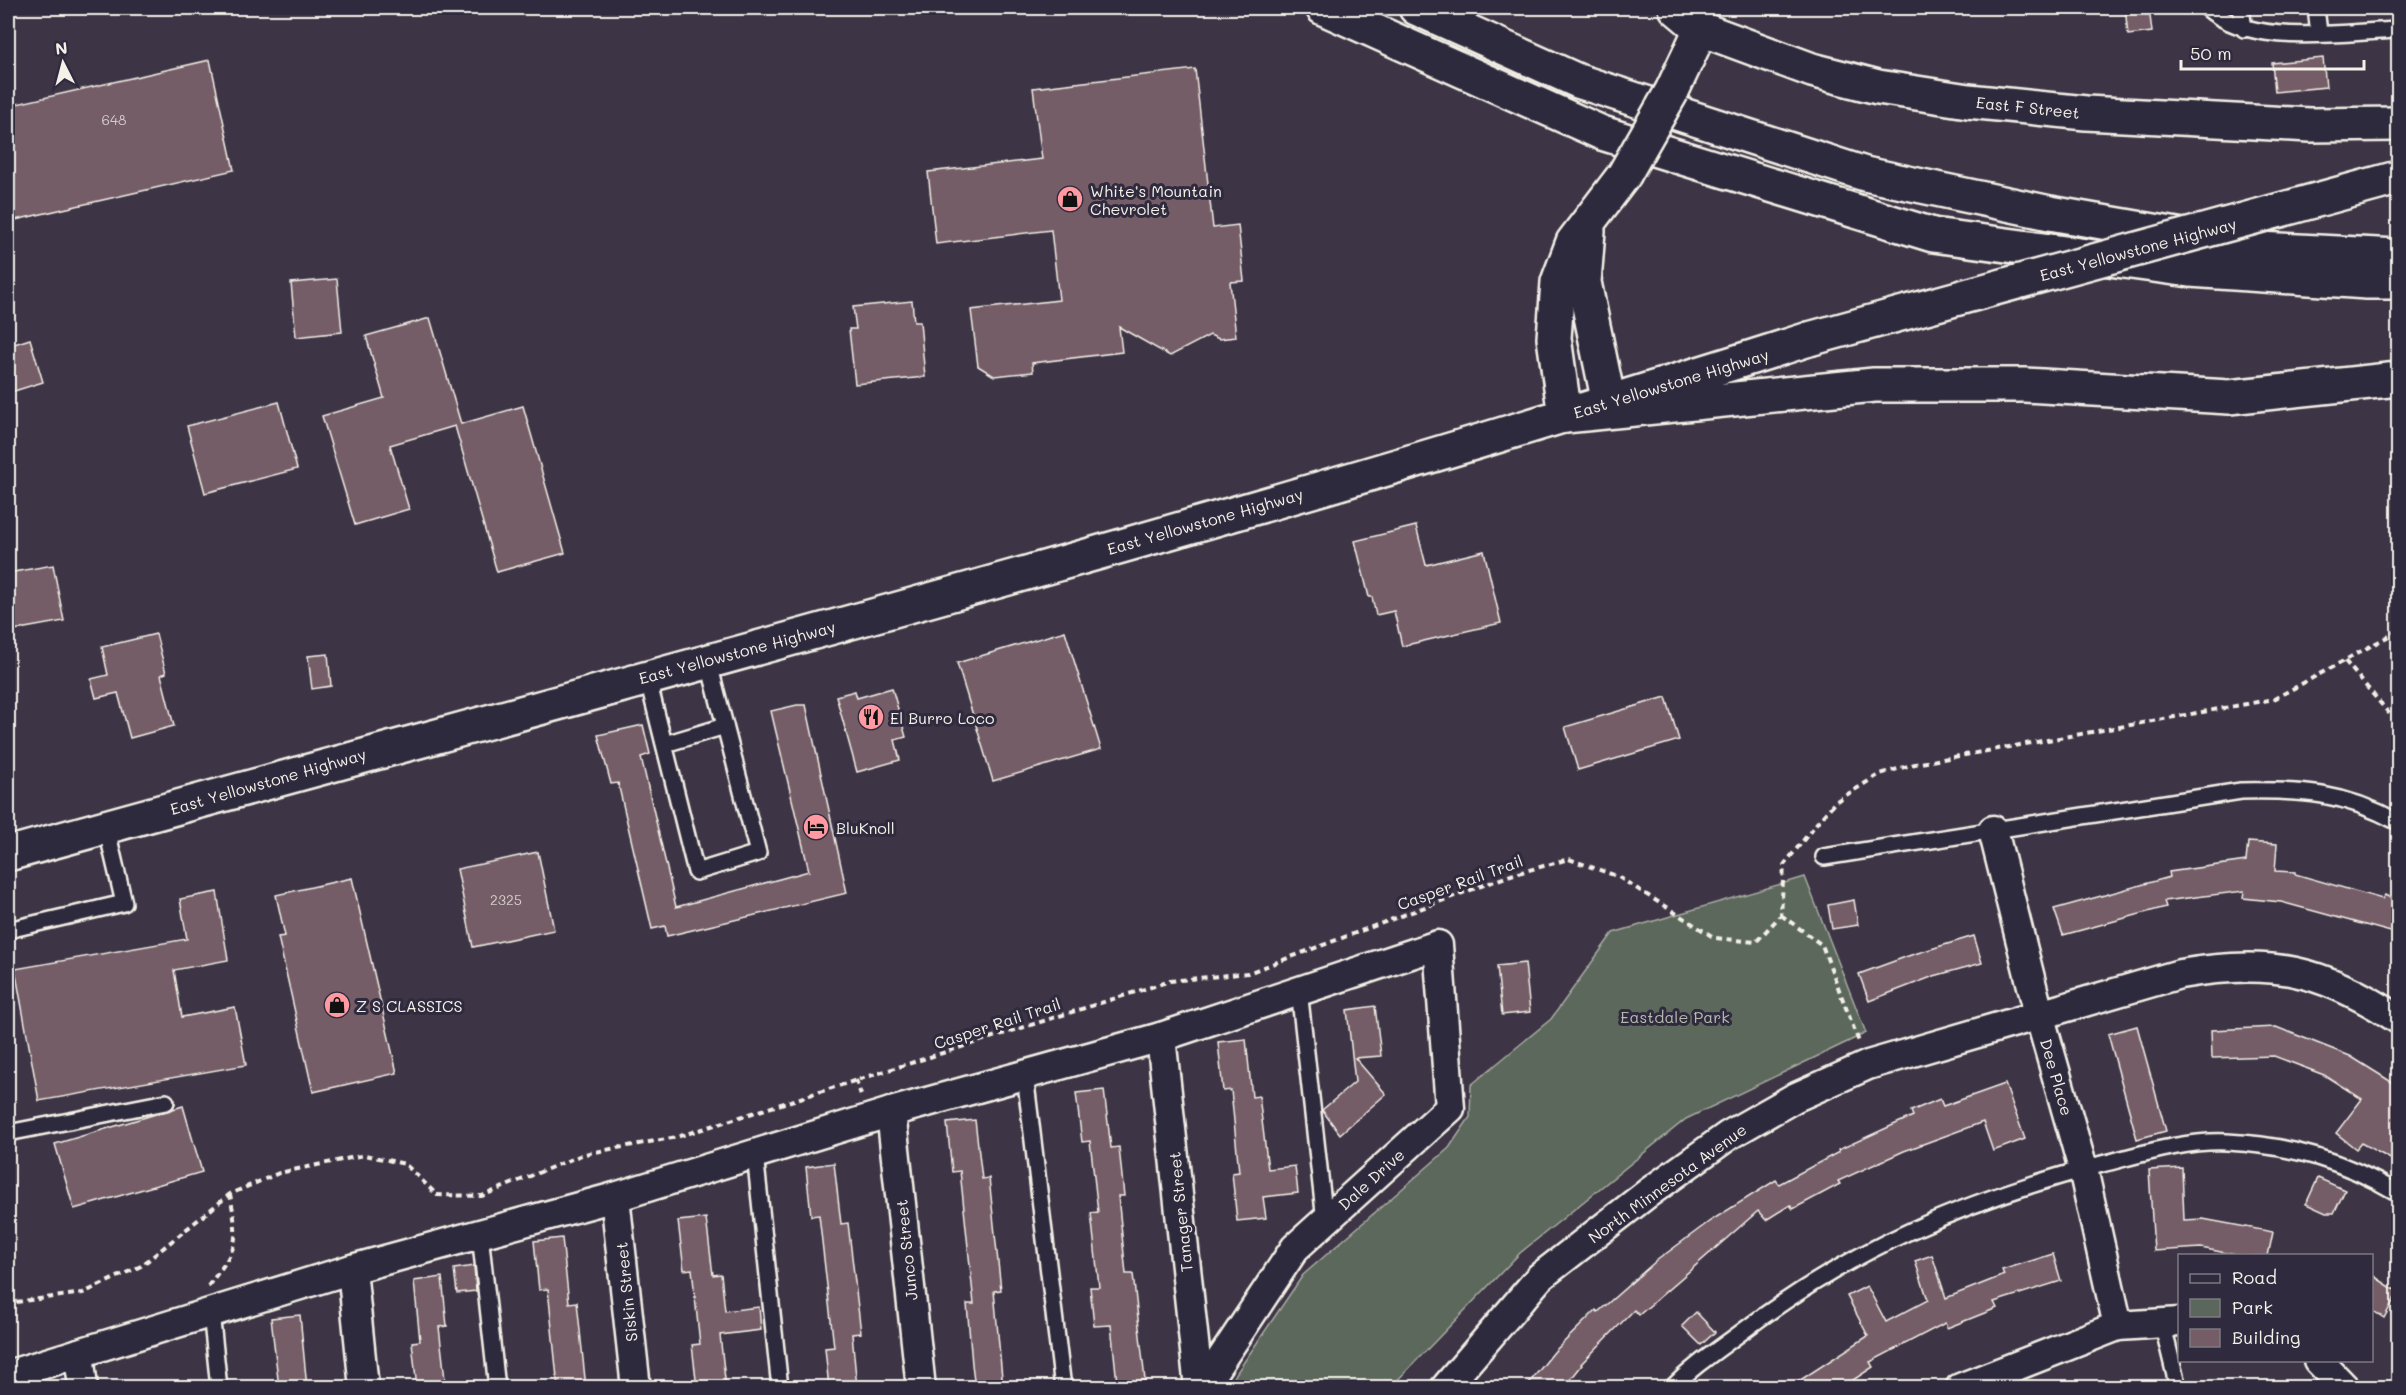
<svg xmlns="http://www.w3.org/2000/svg" width="2406" height="1395" font-family="Mali,sans-serif">
  <style>
    .green { fill: #5b675c; stroke: #a8aca2; stroke-width: 1.5 }
    .building { fill: #755d67; stroke: #f4f1e8; stroke-width: 1.5 }
    .lines { fill: none; stroke-linecap: round; stroke-linejoin: round }
    .lane-casing { stroke: #f4f1e8; stroke-width: 20 }
    .street-casing { stroke: #f4f1e8; stroke-width: 33 }
    .secondary-casing { stroke: #f4f1e8; stroke-width: 38 }
    .primary-casing { stroke: #f4f1e8; stroke-width: 38 }
    .highway-casing { stroke: #f4f1e8; stroke-width: 38 }
    .path { stroke: #f4f1e8; stroke-width: 4; stroke-dasharray: 6 4.5; stroke-linecap: butt }
    .lane { stroke: #2f2a3d; stroke-width: 15 }
    .street { stroke: #2f2a3d; stroke-width: 28 }
    .secondary { stroke: #2f2a3d; stroke-width: 33 }
    .primary { stroke: #2f2a3d; stroke-width: 33 }
    .highway { stroke: #2f2a3d; stroke-width: 33 }
    .secondary-bridge-casing { stroke: #f4f1e8; stroke-width: 38; stroke-linecap: butt }
    .primary-bridge-casing { stroke: #f4f1e8; stroke-width: 38; stroke-linecap: butt }
    .secondary-bridge { stroke: #2f2a3d; stroke-width: 33 }
    .primary-bridge { stroke: #2f2a3d; stroke-width: 33 }
    .labels { text-anchor: middle; dominant-baseline: central; stroke-width: 6; stroke-linejoin: round; paint-order: stroke }
    .number-label { font-size: 14px; fill: #d4ccc8 }
    .street-label { font-size: 16px; fill: #f4f1e8; stroke: #2f2a3d }
    .poi-label { font-size: 16px; fill: #f4f1e8; stroke: #2f2a3d; text-anchor: start }
    .park-label { font-size: 16px; fill: #b7bab0; stroke: #2f2a3d }
  </style>
  <rect width="100%" height="100%" fill="#3d3445"/>
  <filter id="ink" filterUnits="userSpaceOnUse"><feTurbulence type="fractalNoise" baseFrequency=".0167" numOctaves="2"/><feDisplacementMap in="SourceGraphic" scale="12" xChannelSelector="R" yChannelSelector="G"/><feConvolveMatrix kernelMatrix="1 2 1 2 8 2 1 2 1" color-interpolation-filters="sRGB"/></filter>
  <g filter="url(#ink)">
    <polygon class="green" points="1805,877 1866,1033 1686,1119 1520,1253 1391,1387 1227,1387 1303,1275 1449,1148 1470,1117 1471,1085 1551,1019 1613,933"/>
    <g class="building">
      <polygon points="2125,8 2149,8 2152,32 2128,35"/>
      <polygon points="2323,58 2326,87 2275,92 2272,63"/>
      <polygon points="210,60 234,170 15,220 8,185 8,106"/>
      <polygon points="1195,69 1213,228 1238,225 1244,281 1230,282 1236,337 1219,339 1210,335 1170,356 1119,327 1122,352 1032,363 1033,372 994,376 978,366 971,310 1059,300 1051,230 936,244 928,172 1042,159 1033,88"/>
      <polygon points="337,279 342,332 296,337 291,283"/>
      <polygon points="912,301 914,322 920,322 925,377 855,384 849,329 856,329 853,307"/>
      <polygon points="430,318 461,424 523,406 565,553 497,572 455,426 390,445 409,509 355,525 322,416 384,398 366,336"/>
      <polygon points="30,339 43,382 8,393 8,346"/>
      <polygon points="279,402 297,469 205,493 187,426"/>
      <polygon points="1416,526 1426,565 1484,551 1501,623 1402,646 1394,611 1376,615 1372,597 1369,597 1355,541"/>
      <polygon points="53,565 64,621 8,631 8,573"/>
      <polygon points="1065,631 1101,749 993,781 957,663"/>
      <polygon points="156,634 166,673 161,675 174,726 130,738 118,693 96,698 91,679 108,675 102,647"/>
      <polygon points="328,654 331,686 312,689 308,656"/>
      <polygon points="892,688 906,737 895,740 900,760 857,772 836,696 855,691 857,698"/>
      <polygon points="1666,697 1679,740 1578,770 1565,727"/>
      <polygon points="797,705 806,705 847,893 667,936 665,926 652,929 618,783 611,784 598,735 643,725 650,754 641,757 676,907 809,871 771,711"/>
      <polygon points="2248,842 2277,844 2275,871 2295,872 2295,874 2382,899 2385,895 2398,902 2398,934 2281,902 2243,898 2244,891 2164,901 2166,907 2063,935 2054,909 2170,877 2169,872 2246,861"/>
      <polygon points="538,852 554,930 473,947 457,869"/>
      <polygon points="352,878 397,1073 313,1092 278,937 285,936 276,895"/>
      <polygon points="217,892 228,960 174,970 182,1017 235,1007 246,1065 39,1101 15,969 187,939 180,899"/>
      <polygon points="1854,900 1858,925 1832,929 1828,905"/>
      <polygon points="1974,936 1982,963 1934,976 1869,1001 1859,974 1911,955"/>
      <polygon points="1525,963 1530,1012 1502,1015 1497,966"/>
      <polygon points="1375,1006 1381,1056 1355,1058 1386,1094 1340,1134 1322,1110 1355,1082 1347,1010"/>
      <polygon points="2137,1026 2166,1131 2137,1139 2108,1034"/>
      <polygon points="2276,1027 2350,1056 2398,1086 2398,1163 2361,1143 2356,1149 2336,1133 2362,1099 2324,1075 2274,1056 2212,1058 2211,1030"/>
      <polygon points="1246,1039 1252,1097 1259,1096 1268,1169 1295,1166 1298,1193 1263,1197 1266,1218 1237,1221 1232,1173 1239,1172 1231,1090 1223,1091 1218,1042"/>
      <polygon points="2005,1084 2025,1139 1993,1151 1983,1122 1904,1151 1838,1181 1840,1184 1793,1209 1790,1205 1766,1220 1758,1211 1639,1315 1634,1310 1581,1364 1582,1365 1564,1388 1525,1388 1554,1352 1596,1310 1598,1312 1656,1261 1710,1221 1776,1180 1779,1184 1839,1152 1838,1150 1913,1116 1911,1111 1940,1099 1943,1106"/>
      <polygon points="1104,1090 1111,1148 1119,1147 1124,1196 1118,1196 1126,1274 1133,1274 1145,1380 1117,1383 1111,1325 1094,1326 1090,1287 1099,1287 1091,1213 1098,1212 1090,1141 1082,1142 1076,1093"/>
      <polygon points="183,1106 202,1172 74,1209 55,1144"/>
      <polygon points="975,1120 982,1179 989,1178 1001,1290 994,1291 1003,1388 975,1388 972,1364 967,1304 974,1304 960,1171 952,1172 947,1123"/>
      <polygon points="834,1163 841,1224 848,1223 861,1333 852,1334 857,1388 829,1388 825,1348 834,1347 819,1215 811,1216 806,1167"/>
      <polygon points="2182,1168 2184,1220 2203,1219 2273,1232 2268,1256 2241,1256 2201,1248 2154,1251 2149,1170"/>
      <polygon points="2318,1178 2345,1190 2334,1213 2326,1213 2306,1204"/>
      <polygon points="706,1218 713,1275 721,1274 725,1311 759,1307 761,1330 720,1335 726,1388 697,1388 692,1345 700,1344 692,1269 684,1270 678,1221"/>
      <polygon points="562,1238 569,1303 577,1302 586,1388 558,1388 548,1289 539,1290 534,1241"/>
      <polygon points="2053,1254 2061,1281 1994,1302 1997,1308 1947,1328 1945,1323 1870,1362 1873,1367 1841,1388 1788,1388 1868,1336 1847,1296 1867,1286 1886,1322 1928,1300 1915,1261 1932,1255 1946,1298 2004,1275 2002,1270"/>
      <polygon points="474,1266 476,1291 457,1293 454,1269"/>
      <polygon points="2372,1275 2398,1292 2384,1318 2372,1310"/>
      <polygon points="442,1277 447,1326 439,1327 446,1388 417,1388 412,1342 420,1341 414,1281"/>
      <polygon points="1696,1312 1715,1332 1701,1345 1682,1326"/>
      <polygon points="300,1315 307,1388 279,1388 271,1318"/>
    </g>
    <g class="lines">
      <g class="lane-casing">
        <g id="lane">
          <path d="M 2207,8 C 2252,48 2341,32 2398,30"/>
          <polyline points="2241,8 2244,29"/>
          <polyline points="2316,8 2319,33"/>
          <polyline points="647,676 696,872 758,853 708,660"/>
          <polyline points="665,744 725,726"/>
          <path d="M 1824,857 L 2241,791 C 2302,790 2343,792 2398,822"/>
          <polyline points="8,930 124,903 106,826"/>
          <polyline points="1299,990 1325,1221"/>
          <polyline points="1025,1075 1063,1388"/>
          <polyline points="8,1133 166,1102"/>
          <polyline points="755,1154 780,1388"/>
          <polyline points="480,1234 497,1388"/>
          <polyline points="211,1312 219,1388"/>
          <polyline points="2162,1322 2178,1388"/>
          <path d="M 1672,1388 C 1692,1367 1716,1351 1739,1334 C 1853,1247 1965,1201 2102,1164 C 2142,1154 2185,1140 2227,1142 C 2290,1145 2344,1161 2398,1193"/>
        </g>
      </g>
      <g class="street-casing">
        <g id="street">
          <polyline points="1993,830 2039,1014 2083,1169 2118,1326"/>
          <polyline points="1161,1037 1199,1388"/>
          <polyline points="891,1112 921,1388"/>
          <polyline points="615,1197 636,1388"/>
          <polyline points="352,1269 364,1388"/>
          <polyline points="79,1353 83,1388"/>
          <polyline points="2318,1360 2345,1388"/>
          <polyline points="8,1375 352,1269 615,1197 891,1112 1161,1037 1438,945 1450,1108 1295,1248 1202,1388"/>
          <path d="M 1445,1388 L 1540,1277 L 1648,1193 L 1729,1135 L 1794,1098 L 1868,1065 L 2180,974 C 2270,958 2322,969 2398,1019"/>
          <polyline points="1960,1388 2118,1326 2180,1322"/>
        </g>
      </g>
      <g class="secondary-casing">
        <g id="secondary">
          <polyline points="1672,91 1701,29"/>
          <polyline points="1588,231 1584,282 1609,403"/>
          <polyline points="1565,416 1554,338 1558,282 1573,242 1624,175"/>
        </g>
      </g>
      <g class="primary-casing">
        <g id="primary">
          <polyline points="1676,8 1701,29 1812,70 1878,87 1968,101 2086,113 2310,125 2398,124"/>
          <path d="M 8,854 C 609,687 1214,530 1809,339"/>
        </g>
      </g>
      <g class="highway-casing">
        <g id="highway">
          <polyline points="1323,8 1602,133 1933,235 2190,270 2367,282 2398,282"/>
          <polyline points="1416,8 1578,81 1865,174 2050,213 2258,249 2398,256"/>
          <polyline points="1565,416 1874,385 2025,385 2229,397 2398,379"/>
        </g>
      </g>
      <g class="path">
        <polyline points="2345,661 2398,724"/>
        <polyline points="1781,915 1822,945 1859,1042"/>
        <polyline points="856,1080 861,1095"/>
        <path d="M 208,1286 C 239,1246 239,1244 230,1194"/>
        <polyline points="16,1302 83,1293 141,1266 230,1194 279,1173 365,1155 405,1164 437,1195 482,1196 584,1154 677,1137 1170,981 1248,973 1511,875 1569,859 1617,876 1715,938 1756,942 1781,915 1784,865 1816,824 1835,802 1880,774 1915,764 2274,699 2398,631"/>
      </g>
      <use href="#lane" class="lane"/>
      <use href="#street" class="street"/>
      <use href="#secondary" class="secondary"/>
      <use href="#primary" class="primary"/>
      <use href="#highway" class="highway"/>
      <g class="secondary-bridge-casing">
        <polyline id="secondary-bridge" points="1624,175 1672,91"/>
      </g>
      <g class="primary-bridge-casing">
        <polyline id="primary-bridge" points="1809,339 2397,178"/>
      </g>
      <use href="#secondary-bridge" class="secondary-bridge"/>
      <use href="#primary-bridge" class="primary-bridge"/>
    </g>
  </g>
  <defs>
    <g id="shop-disc" transform="scale(1.35)"><circle r="9.5" fill="#ff9aa2" stroke="#2f2a3d"/><path d="M-5-2.5h2.3a2.7 3.5 0 0 1 5.4 0H5L5.5 6h-11ZM-1.5-2.5h3a1.5 2.3 0 0 0-3 0Z" fill="#111"/></g>
    <g id="restaurant-disc" transform="scale(1.35)"><circle r="9.5" fill="#ff9aa2" stroke="#2f2a3d"/><path d="M-5-6h1v4h1v-4h1v4h1v-4h1v5L-1.5 .5V6h-2V.5L-5-1ZM5-6V6H3V1.5H1.5Q1.5-4 5-6Z" fill="#111"/></g>
    <g id="hotel-disc" transform="scale(1.35)"><circle r="9.5" fill="#ff9aa2" stroke="#2f2a3d"/><path d="M-6-4.5h1.5V1H6V5H4.5V3h-9V5H-6ZM-4 0a1.8 1.8 0 1 1 3.6 0ZM.5 0V-2.5h3Q6-2.5 6 0Z" fill="#111"/></g>
  </defs>
  <g fill-rule="evenodd">
    <use href="#shop-disc" x="1070" y="199"/>
    <use href="#restaurant-disc" x="871" y="717"/>
    <use href="#hotel-disc" x="816" y="827"/>
    <use href="#shop-disc" x="337" y="1005"/>
  </g>
  <g class="labels">
    <g class="number-label">
      <text x="114" y="119">648</text>
      <text x="506" y="899">2325</text>
    </g>
    <g class="street-label">
      <text transform="translate(2028 107) rotate(6)">East F Street</text>
      <text transform="translate(2138 249) rotate(-15)">East Yellowstone Highway</text>
      <text transform="translate(1671 383) rotate(-17)">East Yellowstone Highway</text>
      <text transform="translate(1205 521) rotate(-16)">East Yellowstone Highway</text>
      <text transform="translate(737 652) rotate(-15)">East Yellowstone Highway</text>
      <text transform="translate(268 781) rotate(-16)">East Yellowstone Highway</text>
      <text transform="translate(1460 882) rotate(-20)">Casper Rail Trail</text>
      <text transform="translate(997 1023) rotate(-18)">Casper Rail Trail</text>
      <text transform="translate(2057 1077) rotate(74)">Dee Place</text>
      <text transform="translate(1371 1179) rotate(-42)">Dale Drive</text>
      <text transform="translate(1667 1183) rotate(-36)">North Minnesota Avenue</text>
      <text transform="translate(1180 1212) rotate(-96)">Tanager Street</text>
      <text transform="translate(906 1250) rotate(-96)">Junco Street</text>
      <text transform="translate(626 1292) rotate(-96)">Siskin Street</text>
    </g>
    <g class="poi-label">
      <text x="1090" y="190">White's Mountain<tspan x="1090" dy="18">Chevrolet</tspan></text>
      <text x="890" y="717">El Burro Loco</text>
      <text x="836" y="827">BluKnoll</text>
      <text x="356" y="1005">Z S CLASSICS</text>
    </g>
    <g class="park-label">
      <text x="1675" y="1016">Eastdale Park</text>
    </g>
  </g>
  <rect width="2406" height="1395" fill="none" stroke="#2f2a3d" stroke-width="30"/>
  <rect x="15" y="15" width="2376" height="1365" fill="none" stroke="#f4f1e8" stroke-width="2" filter="url(#ink)"/>
  <rect x="2178" y="1254" width="195" height="108" fill="#2f2a3d" stroke="#7e7a81" stroke-width="1.5"/>
  <rect x="2190" y="1274" width="30" height="9" fill="#2f2a3d" stroke="#7e7a81" stroke-width="1.5"/>
  <text x="2232" y="1284" font-size="18" fill="#f4f1e8">Road</text>
  <rect x="2190" y="1299" width="30" height="18" fill="#5b675c" stroke="#7e7a81" stroke-width="1.5"/>
  <text x="2232" y="1314" font-size="18" fill="#f4f1e8">Park</text>
  <rect x="2190" y="1329" width="30" height="18" fill="#755d67" stroke="#7e7a81" stroke-width="1.5"/>
  <text x="2232" y="1344" font-size="18" fill="#f4f1e8">Building</text>
  <g transform="translate(63 63) rotate(354)" stroke="#2f2a3d" stroke-width="4.5" paint-order="stroke">
  <path d="M0-4.5L10 22L0 15L-10 22Z" fill="#f4f1e8"/>
  <text y="-9" font-size="16" font-weight="bold" text-anchor="middle" fill="#f4f1e8">N</text>
  </g>
  <path d="M2181 60v9h183v-9" fill="none" stroke="#f4f1e8" stroke-width="3"/>
  <text x="2190" y="60" font-size="18" fill="#f4f1e8" stroke="#2f2a3d" stroke-width="4.5" paint-order="stroke">50 m</text>
</svg>
